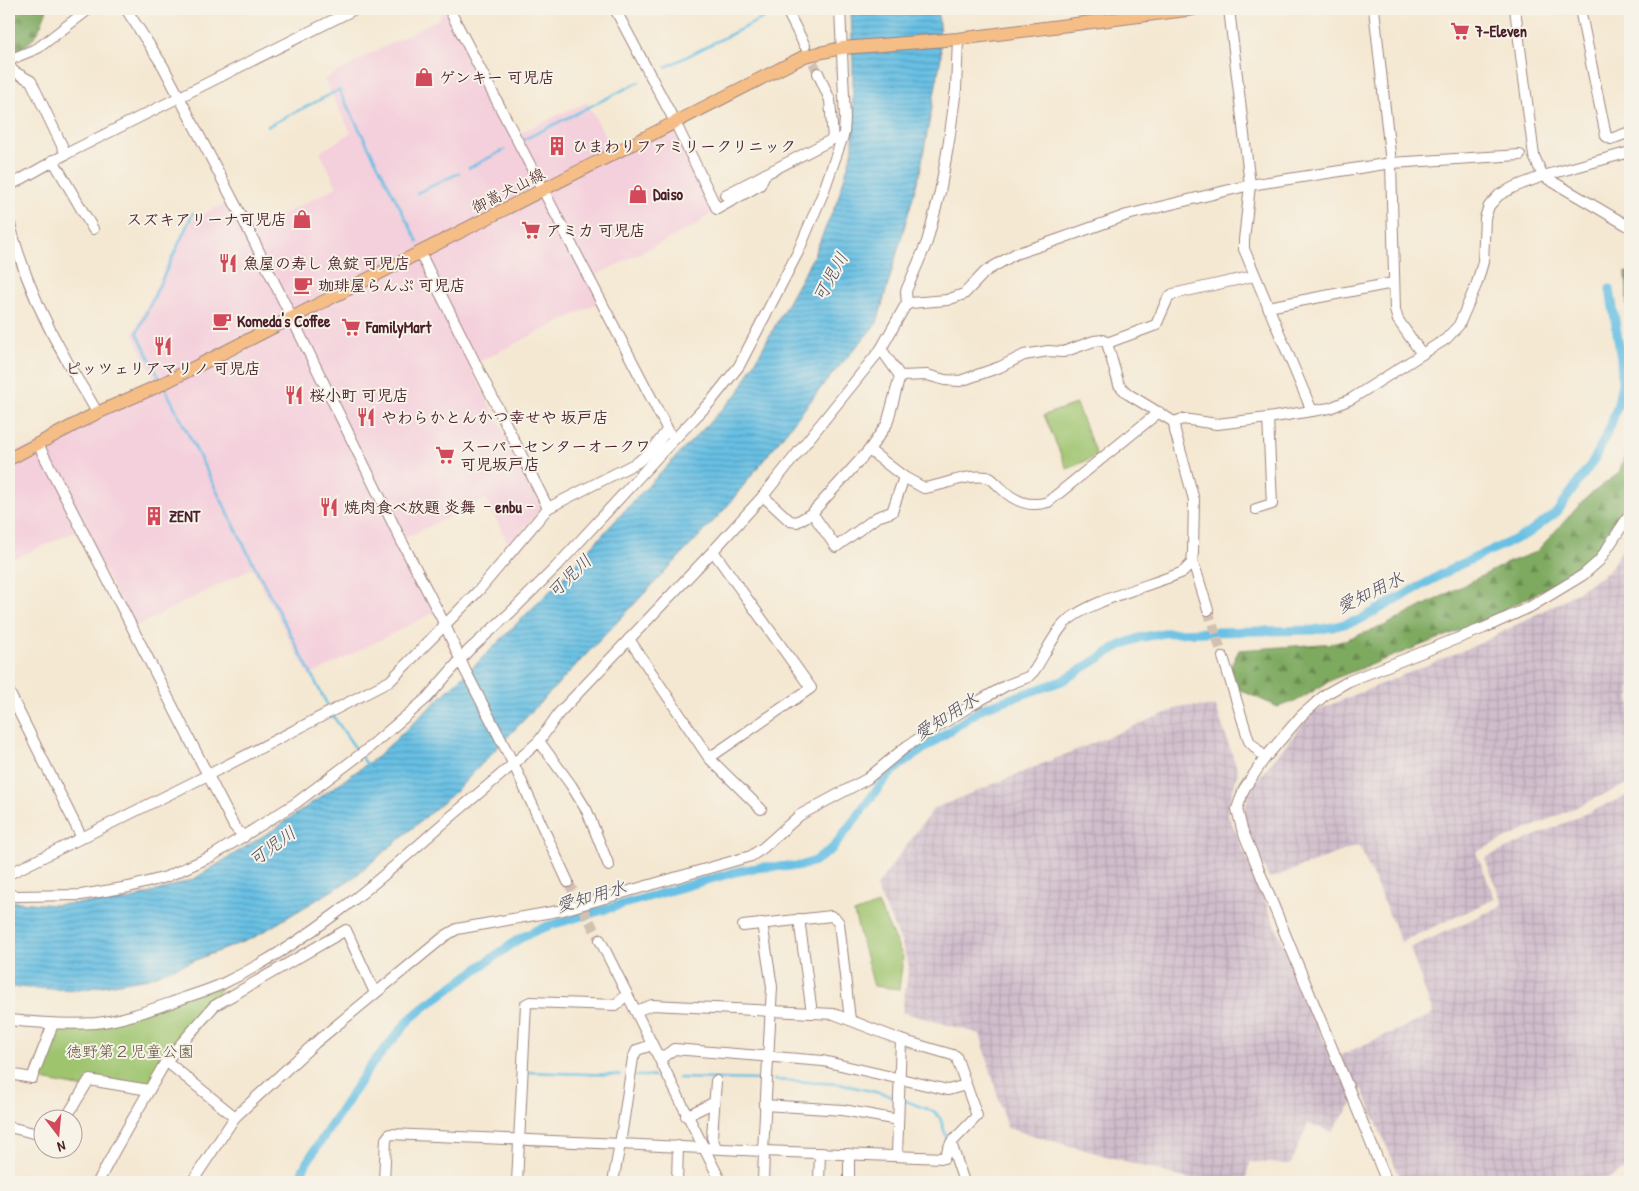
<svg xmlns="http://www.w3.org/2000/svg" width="1639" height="1191" font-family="'Patrick Hand','Klee One',sans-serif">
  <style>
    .built { fill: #f4cfdc }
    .industrial { fill: url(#industrial-grid) }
    .forest { fill: url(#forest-firs); stroke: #646446 }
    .park { fill: #9ec46e; stroke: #74724c }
    .water { fill: url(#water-rules); stroke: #587088 }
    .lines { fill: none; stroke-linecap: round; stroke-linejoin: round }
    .stream { stroke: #67c0e4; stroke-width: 2.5 }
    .canal { stroke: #67c0e4; stroke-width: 9 }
    .minor-tunnel { stroke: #d2c0b1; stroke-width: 10; stroke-dasharray: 10 5; stroke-linecap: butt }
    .minor-casing { stroke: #9f847e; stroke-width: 12 }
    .major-casing { stroke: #9f847e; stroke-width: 14 }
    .minor { stroke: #fff; stroke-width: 10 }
    .major { stroke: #f6be87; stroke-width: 12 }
    .labels { text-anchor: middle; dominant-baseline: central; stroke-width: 4; stroke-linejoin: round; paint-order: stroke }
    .poi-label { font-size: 16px; font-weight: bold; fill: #4a1f2b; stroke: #f7f3e8; text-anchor: start }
    .street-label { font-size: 16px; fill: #4a1f2b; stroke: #f7f3e8 }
    .park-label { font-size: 16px; fill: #63513f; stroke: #f7f3e8 }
    .water-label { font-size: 18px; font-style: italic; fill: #534f62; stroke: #f7f3e8 }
  </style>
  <defs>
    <pattern id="industrial-grid" width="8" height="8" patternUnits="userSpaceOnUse" patternTransform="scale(1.25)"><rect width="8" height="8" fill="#d0bdcc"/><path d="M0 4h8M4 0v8" fill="none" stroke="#b4a2af"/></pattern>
    <pattern id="forest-firs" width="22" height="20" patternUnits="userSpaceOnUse" patternTransform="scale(1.25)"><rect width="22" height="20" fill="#7eaa61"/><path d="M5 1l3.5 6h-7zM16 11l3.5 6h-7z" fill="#698a50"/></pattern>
    <pattern id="water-rules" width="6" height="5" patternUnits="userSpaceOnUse" patternTransform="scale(1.25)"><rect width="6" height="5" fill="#67c0e4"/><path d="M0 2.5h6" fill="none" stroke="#579bb9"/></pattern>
  </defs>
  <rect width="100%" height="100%" fill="#f7f3e8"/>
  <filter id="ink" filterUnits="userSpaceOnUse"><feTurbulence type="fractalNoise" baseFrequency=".02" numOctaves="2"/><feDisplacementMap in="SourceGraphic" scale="10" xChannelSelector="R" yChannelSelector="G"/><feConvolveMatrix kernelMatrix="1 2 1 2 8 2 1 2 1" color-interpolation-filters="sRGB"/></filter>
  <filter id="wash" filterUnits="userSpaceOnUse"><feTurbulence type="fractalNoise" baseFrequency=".0096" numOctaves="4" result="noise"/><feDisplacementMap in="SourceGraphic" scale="20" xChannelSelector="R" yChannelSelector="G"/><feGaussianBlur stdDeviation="1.12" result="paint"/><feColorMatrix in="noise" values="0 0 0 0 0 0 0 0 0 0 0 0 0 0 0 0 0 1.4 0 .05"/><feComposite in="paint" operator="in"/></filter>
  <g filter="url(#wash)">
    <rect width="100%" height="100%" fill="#f4e8d2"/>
    <polygon class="built" points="444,9 449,9 516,135 587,102 615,155 675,122 717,209 693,227 590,278 602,301 470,366 542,508 509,545 486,499 401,540 437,611 309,676 252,568 133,628 82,528 9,561 9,451 32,447 158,386 133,334 172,254 193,219 233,200 249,231 337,187 320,152 351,133 324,79 376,51 439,19"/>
    <g class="industrial">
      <polygon points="1630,537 1630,783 1476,852 1495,899 1401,942 1359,845 1269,879 1243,815 1251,787 1313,712 1481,643 1564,600 1608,572"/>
      <polygon points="1183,706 1216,707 1238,772 1227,812 1332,1059 1433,1014 1410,948 1503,905 1485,858 1630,794 1630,1168 1599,1182 1402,1182 1362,1089 1332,1132 1308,1124 1291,1164 1250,1162 1245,1182 1199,1182 1007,1128 980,1034 902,1012 909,966 901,942 876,887 933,809"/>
    </g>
    <g class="forest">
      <path d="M 9,9 L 47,9 C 39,32 33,46 9,54 Z"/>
      <polygon points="1626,272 1630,273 1630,317 1627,306"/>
      <polygon points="1630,438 1630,495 1590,559 1545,589 1474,625 1333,679 1302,698 1278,707 1238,689 1230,668 1239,650 1336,643 1384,626 1507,563 1536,552 1587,497 1619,473"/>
    </g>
    <g class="park">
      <polygon points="1076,404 1097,456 1067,469 1044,415"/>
      <polygon points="878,904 903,957 899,989 874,986 854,913"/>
      <polygon points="221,985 214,1006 149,1090 90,1080 84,1088 32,1078 53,1024 97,1023"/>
    </g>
    <polygon class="water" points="851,9 938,9 941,57 920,172 877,323 824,384 724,510 454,793 353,878 253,938 148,978 79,990 9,987 9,901 53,905 129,900 194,879 279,826 377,757 476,664 559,582 640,494 738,393 813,257 838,199 853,149 853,63"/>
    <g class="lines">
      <g class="stream">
        <polyline points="666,67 781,9"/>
        <polyline points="268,126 339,90 418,242"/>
        <polyline points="525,139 639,82"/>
        <polyline points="469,168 504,150"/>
        <polyline points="417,193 459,173"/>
        <polyline points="161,381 137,333 193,213"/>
        <polyline points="165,388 249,555 329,708"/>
        <polyline points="331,713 358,752"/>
        <polyline points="361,756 368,766"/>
        <polyline points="525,1072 620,1075"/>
        <polyline points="636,1076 654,1076"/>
        <polyline points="678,1078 763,1080"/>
        <polyline points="774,1080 840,1084 893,1096"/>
        <polyline points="903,1100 935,1112 940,1118 948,1141"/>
      </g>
      <polyline class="canal" points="297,1182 307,1162 368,1069 410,1019 428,1004 519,939 537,930 551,925 735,872 762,867 800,866 815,861 833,848 885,779 900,765 983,708 1062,681 1119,646 1139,638 1164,633 1313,630 1333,627 1359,620 1457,566 1529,533 1557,512 1594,460 1611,425 1618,404 1622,382 1621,358 1610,289"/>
    </g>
  </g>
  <g filter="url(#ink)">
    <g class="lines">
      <g class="minor-tunnel">
        <polyline points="807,49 818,73"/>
        <polyline points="1208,610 1223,657"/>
        <polyline points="568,882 600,940"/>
      </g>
      <g class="minor-casing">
        <g id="minor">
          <polyline points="126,9 163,66 249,231 401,540 445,625 465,670 514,765 568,882"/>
          <polyline points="449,9 670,434"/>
          <polyline points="615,9 675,122 717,209 760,185 765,174"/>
          <polyline points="786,9 805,46"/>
          <polyline points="1374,9 1391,163 1395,310 1398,320 1422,354"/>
          <polyline points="1515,9 1534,156 1543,176 1630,227"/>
          <polyline points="1580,9 1606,136 1611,139 1630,132"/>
          <polyline points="9,60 38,48 89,9"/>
          <polyline points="9,65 13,71 31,81 66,154"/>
          <polyline points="53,160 93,229"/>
          <polyline points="9,186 66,154 355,9"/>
          <polyline points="725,195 833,139 830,100 818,73"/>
          <path d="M 9,221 C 22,272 42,318 68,363 C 77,380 89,396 97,413"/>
          <polyline points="420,253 548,508"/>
          <polyline points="907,305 906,291 927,242 940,192 949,141 956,89 958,39"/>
          <polyline points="1268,307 1393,283"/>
          <polyline points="1107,343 1156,325 1168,298 1173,294 1254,276"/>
          <polyline points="900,376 927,375 945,380 960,381 1000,367 1024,355 1048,351 1063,352 1094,341 1103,340 1107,343 1119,385 1128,394 1174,422"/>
          <polyline points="1312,411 1244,249 1244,240 1250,185 1391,163 1520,155"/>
          <polyline points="38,444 234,826 244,837"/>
          <path d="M 869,450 L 904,477 L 924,488 C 945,485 966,474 987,477 C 992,478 995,483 999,486 C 1013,501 1028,508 1048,502 L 1159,412"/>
          <polyline points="763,496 790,521 797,522 812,513 869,450 887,424 900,376 881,349"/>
          <polyline points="1256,509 1272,504 1268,418"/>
          <polyline points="812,513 836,547 877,517 892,512 904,477"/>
          <polyline points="1192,563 1196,571 1208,610"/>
          <polyline points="629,639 709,758 811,688 713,551"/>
          <polyline points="1223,657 1249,741 1265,758"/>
          <polyline points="9,692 82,838"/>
          <polyline points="539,741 559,713 713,551 763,496 881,349 905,306 910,303 947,300 964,294 986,271 1015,254 1054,241 1127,215 1250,185 1229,9"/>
          <polyline points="709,758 761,809"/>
          <polyline points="9,874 208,775 390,681 480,589 548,508 638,462 654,448 667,430"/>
          <polyline points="9,894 16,896 81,895 129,887 166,877 212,856 296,803 365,751 427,698 468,651 511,612 556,567 662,452 712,400 739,366 798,252 823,193 844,133 845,118 840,9"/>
          <polyline points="799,919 812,1013"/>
          <polyline points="762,923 772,987 763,1151"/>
          <polyline points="743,926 831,916 836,919 839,923 850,1020"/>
          <polyline points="600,940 721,1182"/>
          <polyline points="636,1011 652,1005 834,1014 901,1040 956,1056 977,1116 951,1143 944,1158 763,1151 620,1144 633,1058 637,1050 652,1045"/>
          <path d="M 9,1020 C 38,1023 66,1025 96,1023 C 123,1020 150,1010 176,1001 C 191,995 207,991 222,984 C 304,945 372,887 439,827 C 472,798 507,771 539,741 L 571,785 L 587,811 L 609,866"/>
          <polyline points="659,1055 665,1056 674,1049 823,1061 948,1090 966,1085"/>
          <polyline points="166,1061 235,1117"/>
          <polyline points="9,1074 32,1078 53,1024"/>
          <polyline points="764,1105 843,1110 898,1120"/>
          <polyline points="686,1116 713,1103"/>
          <polyline points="66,1118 89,1080 149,1090"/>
          <polyline points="9,1127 42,1135"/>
          <polyline points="951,1143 964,1182"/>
          <polyline points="716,1148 712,1137 716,1081"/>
          <polyline points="897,1155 901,1040"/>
          <polyline points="98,1182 116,1148 166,1061 214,1006 346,930 375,993"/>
          <path d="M 192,1182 L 235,1117 L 315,1043 L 445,936 L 457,929 L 563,910 L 751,856 L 763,848 L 800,815 L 867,779 L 907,746 L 972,705 L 1007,685 L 1028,677 L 1034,671 C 1044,656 1052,638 1063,625 C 1083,602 1153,585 1183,572 L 1192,563 L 1193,552 L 1194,500 L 1175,431 L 1174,422 L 1183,419 L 1217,424 L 1268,418 L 1330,408 L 1351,399 L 1446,339 L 1459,325 L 1477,283 L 1483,262 L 1485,218 L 1489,206 L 1499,195 L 1514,187 L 1543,176 L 1630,152"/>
          <polyline points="384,1182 386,1139 390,1134 620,1144 613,1182"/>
          <polyline points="517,1182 526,1004 530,1002 616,1005 626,995"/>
          <polyline points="677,1182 678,1146"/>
          <polyline points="763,1182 764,1151"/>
          <polyline points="819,1182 820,1153"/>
          <polyline points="849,1182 849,1154"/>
          <polyline points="1387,1182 1242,829 1237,809 1244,789 1265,758 1301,716 1326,694 1349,681 1484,628 1530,607 1583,575 1599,561 1630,514"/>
        </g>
      </g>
      <g class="major-casing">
        <polyline id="major" points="9,459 97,413 158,386 805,56 842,48 958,39 1194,9"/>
      </g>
      <use href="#minor" class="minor"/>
      <use href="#major" class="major"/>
    </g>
  </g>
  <defs>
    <g id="supermarket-bare" transform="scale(1.5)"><path d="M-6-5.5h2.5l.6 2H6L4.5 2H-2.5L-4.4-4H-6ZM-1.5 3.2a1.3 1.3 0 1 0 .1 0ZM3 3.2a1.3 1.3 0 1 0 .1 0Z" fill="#d1495b" stroke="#f7f3e8" stroke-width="2.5" paint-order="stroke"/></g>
    <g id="shop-bare" transform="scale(1.5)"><path d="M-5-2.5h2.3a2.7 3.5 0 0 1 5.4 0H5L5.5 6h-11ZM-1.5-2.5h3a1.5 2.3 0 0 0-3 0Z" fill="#d1495b" stroke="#f7f3e8" stroke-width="2.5" paint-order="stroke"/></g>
    <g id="building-bare" transform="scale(1.5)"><path d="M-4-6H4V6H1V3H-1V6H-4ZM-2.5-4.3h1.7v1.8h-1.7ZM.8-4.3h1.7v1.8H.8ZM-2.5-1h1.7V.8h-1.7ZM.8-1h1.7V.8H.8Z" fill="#d1495b" stroke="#f7f3e8" stroke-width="2.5" paint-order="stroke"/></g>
    <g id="restaurant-bare" transform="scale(1.5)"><path d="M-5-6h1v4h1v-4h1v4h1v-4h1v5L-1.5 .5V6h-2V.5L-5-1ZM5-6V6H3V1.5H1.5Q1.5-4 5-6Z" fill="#d1495b" stroke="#f7f3e8" stroke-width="2.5" paint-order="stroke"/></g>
    <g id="cafe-bare" transform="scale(1.5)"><path d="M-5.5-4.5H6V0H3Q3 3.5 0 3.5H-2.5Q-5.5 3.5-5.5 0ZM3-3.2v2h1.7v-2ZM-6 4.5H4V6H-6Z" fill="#d1495b" stroke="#f7f3e8" stroke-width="2.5" paint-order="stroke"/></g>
  </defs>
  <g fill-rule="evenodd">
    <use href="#supermarket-bare" x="1460" y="31"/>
    <use href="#shop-bare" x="424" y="77"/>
    <use href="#building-bare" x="557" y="146"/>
    <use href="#shop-bare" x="638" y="194"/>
    <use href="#shop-bare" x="302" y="219"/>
    <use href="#supermarket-bare" x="531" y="230"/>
    <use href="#restaurant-bare" x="228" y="263"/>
    <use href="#cafe-bare" x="303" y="285"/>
    <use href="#cafe-bare" x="222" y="321"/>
    <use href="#supermarket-bare" x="351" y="327"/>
    <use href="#restaurant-bare" x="163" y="346"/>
    <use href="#restaurant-bare" x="294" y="395"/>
    <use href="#restaurant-bare" x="366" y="417"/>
    <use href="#supermarket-bare" x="445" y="455"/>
    <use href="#restaurant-bare" x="329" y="507"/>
    <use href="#building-bare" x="154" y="516"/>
  </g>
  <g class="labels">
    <g class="poi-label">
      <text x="1475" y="31">7-Eleven</text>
      <text x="439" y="77">ゲンキー 可児店</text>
      <text x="572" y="146">ひまわりファミリークリニック</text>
      <text x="653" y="194">Daiso</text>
      <text x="287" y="219" text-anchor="end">スズキアリーナ可児店</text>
      <text x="546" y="230">アミカ 可児店</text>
      <text x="243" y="263">魚屋の寿し 魚錠 可児店</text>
      <text x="318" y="285">珈琲屋らんぷ 可児店</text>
      <text x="237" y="321">Komeda's Coffee</text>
      <text x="366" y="327">FamilyMart</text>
      <text x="163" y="368" text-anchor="middle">ピッツェリアマリノ 可児店</text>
      <text x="309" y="395">桜小町 可児店</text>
      <text x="381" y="417">やわらかとんかつ幸せや 坂戸店</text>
      <text x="460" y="446">スーパーセンターオークワ<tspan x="460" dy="18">可児坂戸店</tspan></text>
      <text x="344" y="507">焼肉食べ放題 炎舞 ‐enbu‐</text>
      <text x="169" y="516">ZENT</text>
    </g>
    <g class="street-label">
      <text transform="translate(508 190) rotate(-27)">御嵩犬山線</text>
    </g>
    <g class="park-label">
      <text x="130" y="1051">徳野第２児童公園</text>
    </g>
    <g class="water-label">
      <text transform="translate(830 277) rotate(-61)">可児川</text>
      <text transform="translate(569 576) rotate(-44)">可児川</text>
      <text transform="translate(1370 592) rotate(-26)">愛知用水</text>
      <text transform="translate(946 716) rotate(-33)">愛知用水</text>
      <text transform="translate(272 846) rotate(-36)">可児川</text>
      <text transform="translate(591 896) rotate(-16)">愛知用水</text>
    </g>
  </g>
  <rect width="1639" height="1191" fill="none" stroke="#f7f3e8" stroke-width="30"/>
  <g transform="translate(58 1134) rotate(164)"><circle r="24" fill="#f7f3e8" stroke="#b29e9c"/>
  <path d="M0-4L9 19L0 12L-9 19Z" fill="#d1495b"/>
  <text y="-8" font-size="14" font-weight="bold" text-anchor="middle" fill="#4a1f2b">N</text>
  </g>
</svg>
